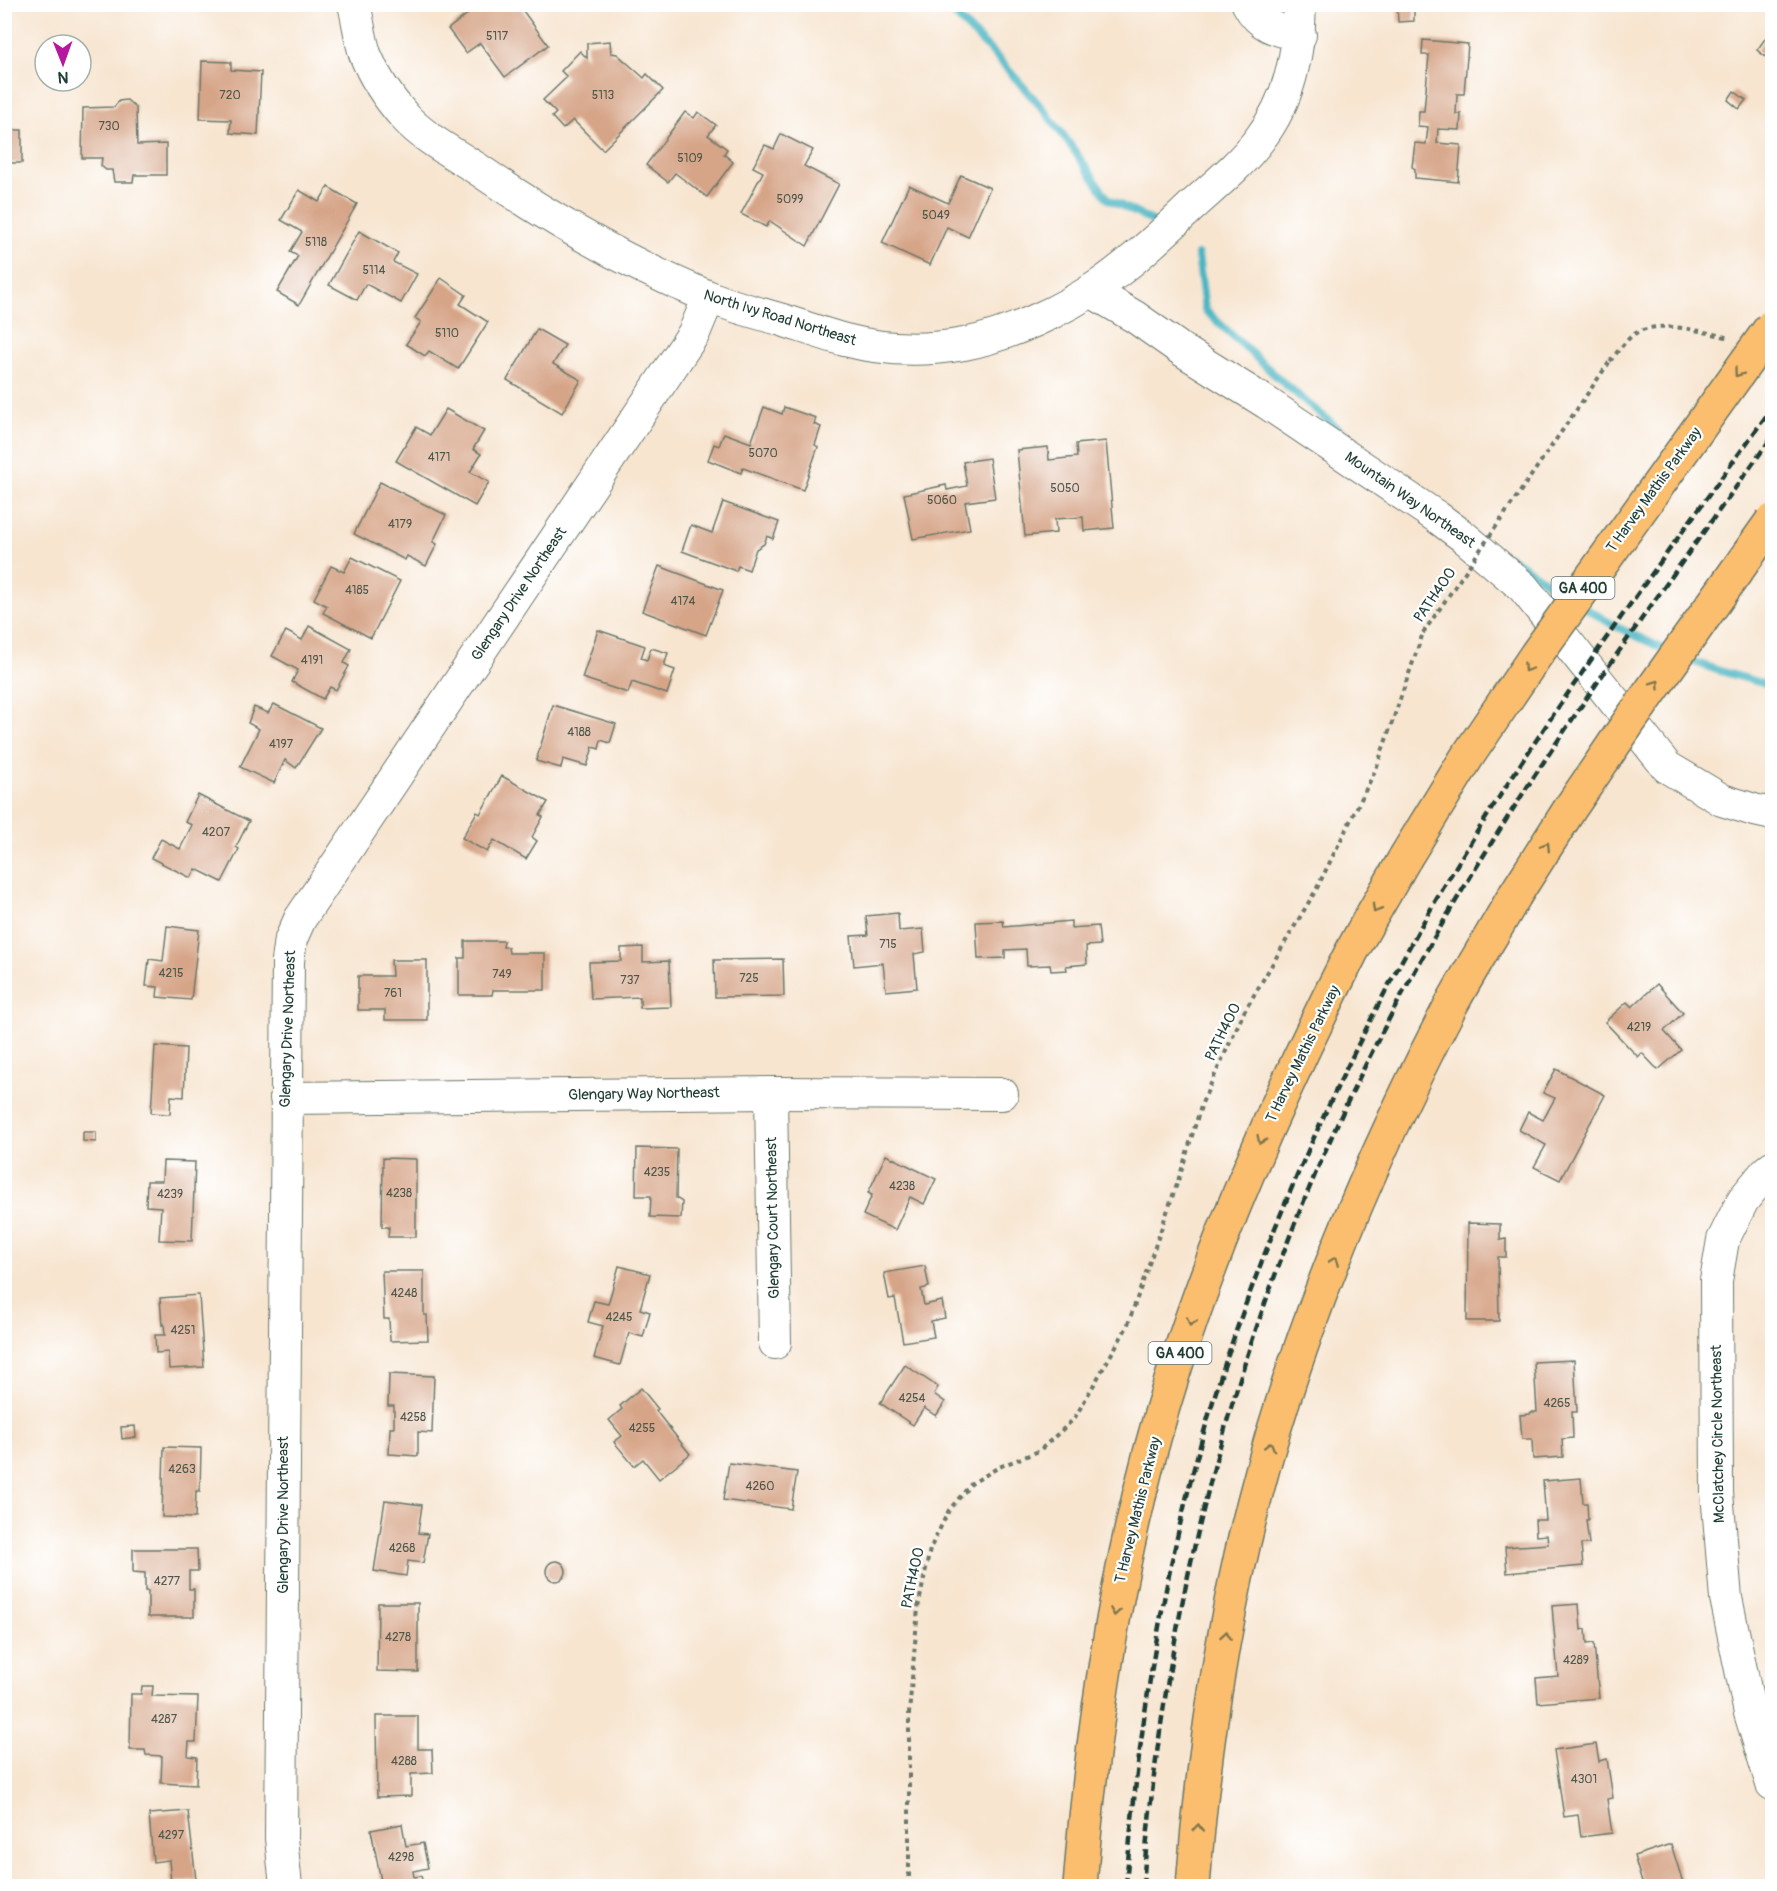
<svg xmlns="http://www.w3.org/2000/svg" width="1777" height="1891" font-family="Pangolin,sans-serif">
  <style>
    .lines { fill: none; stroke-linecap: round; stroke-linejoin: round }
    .stream { stroke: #48b5c3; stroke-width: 8 }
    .building { fill: #d6a487 }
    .minor-casing { stroke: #6b786b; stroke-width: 34 }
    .highway-casing { stroke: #6b786b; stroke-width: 36 }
    .path { stroke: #6b786b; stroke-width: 4; stroke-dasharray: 4.5 4.5; stroke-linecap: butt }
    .minor { stroke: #fff; stroke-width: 32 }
    .highway { stroke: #fbbe6e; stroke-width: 33 }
    .rail { stroke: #1f3d34; stroke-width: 4.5; stroke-dasharray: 9 4.5; stroke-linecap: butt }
    .highway-bridge-casing { stroke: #6b786b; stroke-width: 36; stroke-linecap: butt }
    .path-bridge { stroke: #6b786b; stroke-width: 4; stroke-dasharray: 4.5 4.5; stroke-linecap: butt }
    .highway-bridge { stroke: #fbbe6e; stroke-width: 33 }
    .oneway { stroke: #82774e }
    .labels { text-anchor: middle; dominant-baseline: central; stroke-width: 4.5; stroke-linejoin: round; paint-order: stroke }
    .number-label { font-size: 12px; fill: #4d5749 }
    .shield { fill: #fff; stroke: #627771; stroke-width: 1.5 }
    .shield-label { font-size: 14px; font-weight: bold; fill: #1f3d34 }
    .street-label { font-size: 15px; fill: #1f3d34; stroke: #fff }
  </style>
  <rect width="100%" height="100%" fill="#fff"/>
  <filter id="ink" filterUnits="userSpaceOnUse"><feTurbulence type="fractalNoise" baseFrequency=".0167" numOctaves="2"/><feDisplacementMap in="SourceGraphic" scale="12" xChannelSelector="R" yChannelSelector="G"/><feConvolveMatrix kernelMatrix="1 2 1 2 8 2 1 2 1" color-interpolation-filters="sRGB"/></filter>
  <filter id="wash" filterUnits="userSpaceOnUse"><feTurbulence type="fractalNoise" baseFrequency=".008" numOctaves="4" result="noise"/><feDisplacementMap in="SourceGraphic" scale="24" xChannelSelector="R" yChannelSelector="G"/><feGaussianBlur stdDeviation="1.35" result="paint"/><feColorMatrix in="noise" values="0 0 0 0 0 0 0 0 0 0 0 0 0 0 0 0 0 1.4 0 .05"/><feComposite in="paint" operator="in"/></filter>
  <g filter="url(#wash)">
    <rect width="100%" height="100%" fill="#f7e5d0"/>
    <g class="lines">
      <g class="stream">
        <polyline points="944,4 994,54 1043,109 1066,139 1108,199 1154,222"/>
        <polyline points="1198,255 1205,310 1287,386 1363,449"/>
        <polyline points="1510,557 1569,598"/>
        <polyline points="1582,606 1615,626 1670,652"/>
        <polyline points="1683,658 1717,670 1772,686"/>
      </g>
    </g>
    <g id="blocks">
      <g class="building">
        <polygon points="481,4 518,4 548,45 505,77 480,43 466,53 448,29"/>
        <polygon points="1397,4 1431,4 1431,6 1414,7 1414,21 1398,22"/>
        <polygon points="1772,29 1772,62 1757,50"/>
        <polygon points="1423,40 1468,44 1464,94 1457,94 1456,114 1461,114 1460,130 1438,129 1437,143 1461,145 1458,182 1415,178 1415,169 1412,167 1415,143 1426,144 1428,127 1418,126 1419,111 1424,111 1429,55 1422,55"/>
        <polygon points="610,41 611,53 617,54 644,78 647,74 663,90 603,150 573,120 563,129 552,117 556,113 543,100 567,77 561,71 580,51 587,58 587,43"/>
        <polygon points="202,61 231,62 231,70 261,72 258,135 230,133 231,120 200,119"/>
        <polygon points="1734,91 1746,100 1739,109 1728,100"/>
        <polygon points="127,100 136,108 137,145 166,144 166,175 134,175 133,182 114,182 112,170 106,170 101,166 102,158 82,158 83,108 114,107 119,101"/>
        <polygon points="685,112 694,118 698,112 716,125 708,135 727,149 724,154 733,162 707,197 675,173 668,182 646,165"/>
        <rect x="4" y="130" width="18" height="33"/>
        <polygon points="781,134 813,150 804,166 839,184 807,246 770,221 766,227 741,214 763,172 753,167 765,145 774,149"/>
        <polygon points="961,175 990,188 968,237 947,227 930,265 882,243 909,185 948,203"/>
        <polygon points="328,187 357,204 299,305 277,292 298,256 290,252 302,232 281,220 299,190 319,202"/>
        <polygon points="359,231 398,253 393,262 417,274 401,303 366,284 357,300 329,285"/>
        <polygon points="441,278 466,295 460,304 488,322 458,369 429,351 425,356 406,344 421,322 415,318"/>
        <polygon points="537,329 565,345 553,364 581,380 562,413 507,380"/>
        <polygon points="764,407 782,414 784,407 816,418 814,424 821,427 815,445 818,447 803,490 743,468 741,473 708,460 714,444 719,446 724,433 751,443"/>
        <polygon points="446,409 484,431 473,449 481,454 470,472 489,482 475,506 396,461 416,427 430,435"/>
        <polygon points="1106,441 1114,528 1084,531 1083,517 1055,519 1056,533 1025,536 1017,450 1048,447 1049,460 1077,457 1076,444"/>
        <polygon points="989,458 995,498 965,502 970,529 913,539 904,494 946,485 947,490 967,486 963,462"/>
        <polygon points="380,482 446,515 433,542 437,544 426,566 407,556 405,560 354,534"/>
        <polygon points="723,502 779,522 773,539 767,536 764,544 756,549 749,570 738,566 736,571 682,551 691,525 712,533"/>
        <polygon points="352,557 400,581 371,638 323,613 327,606 314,599 331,566 344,572"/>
        <polygon points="659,566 723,590 706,635 642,611"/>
        <polygon points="309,626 351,649 344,663 349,666 336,690 330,687 323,699 292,682 298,670 272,656 286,631 302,640"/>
        <polygon points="598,630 645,646 641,658 647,660 651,648 668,653 664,666 675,670 667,694 632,682 628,693 582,678"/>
        <polygon points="274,704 321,728 296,768 285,760 274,783 240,767 259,729 248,723 254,707 268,713"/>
        <polygon points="553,705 616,724 610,743 601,740 599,749 593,747 587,766 563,759 561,768 536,761"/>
        <polygon points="502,776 548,802 540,815 543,817 532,837 537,841 526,859 494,840 487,852 462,838 477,812 480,814"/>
        <polygon points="198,795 249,821 236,847 239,849 222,882 196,869 191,878 151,858 161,839 180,849 192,825 185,822"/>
        <polygon points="898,913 899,931 923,929 925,952 914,954 917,988 886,991 883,963 854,966 851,936 868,935 866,916"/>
        <polygon points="1003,921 1004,927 1071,921 1071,928 1098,926 1100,945 1086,946 1087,964 1066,966 1067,970 1051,971 1050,965 1027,966 1026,949 1005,950 1005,958 978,959 976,922"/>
        <polygon points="167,926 199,930 191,1000 157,997 158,987 146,986 149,959 163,961"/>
        <polygon points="465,941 504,941 503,947 508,947 509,953 545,953 545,990 493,990 492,995 459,995 459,958 465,958"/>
        <polygon points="643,947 643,962 669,961 671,1007 640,1008 640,997 591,999 589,962 621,961 621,948"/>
        <polygon points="783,959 784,996 715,997 714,960"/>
        <polygon points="391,960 427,960 427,1020 385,1020 385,1010 358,1010 358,976 392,976"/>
        <polygon points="1657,984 1683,1013 1664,1031 1681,1050 1658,1070 1642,1053 1638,1057 1605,1022 1627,1002 1632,1007"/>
        <polygon points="155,1046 186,1048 184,1097 171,1096 170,1114 151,1113"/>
        <polygon points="1556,1069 1605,1095 1560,1180 1534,1167 1546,1145 1519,1130 1528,1112 1543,1120 1555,1098 1543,1093"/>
        <polygon points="83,1132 96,1132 96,1142 83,1141"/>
        <polygon points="637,1148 677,1149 676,1198 682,1202 681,1218 650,1217 651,1196 636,1196"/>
        <polygon points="886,1155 936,1179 924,1204 910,1197 895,1230 863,1215 872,1195 868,1193"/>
        <polygon points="383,1158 416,1159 416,1237 388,1237 389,1227 382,1227"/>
        <polygon points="163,1161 195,1162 192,1241 159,1240 161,1207 146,1206 147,1181 162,1181"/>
        <polygon points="1468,1223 1500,1224 1500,1240 1506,1239 1506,1257 1498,1257 1499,1321 1467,1321"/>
        <polygon points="619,1266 650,1274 640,1309 650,1312 643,1337 629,1333 620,1365 594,1358 603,1326 588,1322 594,1301 608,1304"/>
        <polygon points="925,1266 929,1287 921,1289 924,1305 942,1301 945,1318 931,1321 934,1337 903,1342 895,1298 889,1299 884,1273"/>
        <polygon points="382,1271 424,1271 424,1315 427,1315 428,1340 390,1341 389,1319 384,1319"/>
        <polygon points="199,1295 204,1367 169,1369 168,1352 156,1353 155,1335 165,1335 164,1324 162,1325 160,1298"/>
        <polygon points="1574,1360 1577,1412 1572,1412 1573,1438 1562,1439 1563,1457 1533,1459 1532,1439 1522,1439 1520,1415 1530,1414 1531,1412 1537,1412 1534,1362"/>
        <polygon points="905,1365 938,1387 934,1394 945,1402 936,1416 924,1408 913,1425 880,1403"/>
        <polygon points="389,1374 434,1376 432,1433 418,1432 418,1456 389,1454 390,1428 394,1428 394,1406 388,1406"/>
        <polygon points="641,1388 658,1409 656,1411 690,1454 659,1479 643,1459 634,1466 614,1442 622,1436 609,1420 622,1409 620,1406"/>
        <polygon points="135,1426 136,1437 122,1439 121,1427"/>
        <polygon points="164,1447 201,1448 200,1491 196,1491 195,1518 162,1517"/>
        <polygon points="729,1463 797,1472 791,1509 723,1500"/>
        <polygon points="1581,1478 1583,1503 1587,1503 1588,1520 1586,1520 1589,1544 1581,1544 1583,1566 1507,1573 1505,1547 1548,1544 1547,1535 1536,1536 1535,1520 1546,1520 1543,1481"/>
        <polygon points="385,1500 422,1505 418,1533 428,1534 423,1563 408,1561 406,1576 374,1571"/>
        <polygon points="133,1549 197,1549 198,1571 189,1571 189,1589 194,1589 194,1617 148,1617 148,1591 145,1591 145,1573 133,1572"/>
        <circle cx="556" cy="1571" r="10"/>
        <polygon points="378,1603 418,1603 418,1672 377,1671"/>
        <polygon points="1579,1604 1581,1630 1586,1629 1587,1644 1594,1643 1599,1698 1538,1703 1536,1678 1558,1676 1552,1606"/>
        <polygon points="142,1686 153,1686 152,1696 198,1697 196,1742 189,1742 188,1756 197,1757 196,1785 161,1783 162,1756 146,1755 145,1750 130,1750 131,1694 141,1694"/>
        <polygon points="376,1716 418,1716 418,1749 432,1749 433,1773 411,1774 411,1796 377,1797"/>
        <polygon points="1596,1744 1599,1761 1607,1759 1613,1798 1607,1799 1612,1833 1581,1837 1578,1815 1564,1817 1554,1750"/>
        <polygon points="188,1811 196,1880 171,1883 169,1860 153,1862 149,1814"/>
        <polygon points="402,1824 406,1846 423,1843 428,1868 413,1871 414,1877 421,1876 424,1886 382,1886 371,1830"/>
        <polygon points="1671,1844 1684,1886 1643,1886 1634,1856"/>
      </g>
    </g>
  </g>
  <g filter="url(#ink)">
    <use href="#blocks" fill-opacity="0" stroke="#6b786b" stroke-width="1.5"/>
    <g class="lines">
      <g class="minor-casing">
        <g id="minor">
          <path d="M 354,4 C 358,20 360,38 365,54 C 374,77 389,99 405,117 C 426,140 457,155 482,172 C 552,220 628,264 707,296 C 730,306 755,312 779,319 C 801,326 823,334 845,340 C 883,350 925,351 964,344 C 1010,335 1063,310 1101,284 C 1134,261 1163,233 1192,206 C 1215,185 1240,165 1259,140 C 1290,100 1299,54 1300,4"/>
          <path d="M 1248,4 C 1260,27 1277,30 1300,35"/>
          <polyline points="1091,291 1135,317 1182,350 1267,403 1437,517 1464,537 1523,587 1667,767 1722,800 1754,810 1772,814"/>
          <polyline points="771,1093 775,1343"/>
          <polyline points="286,1098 771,1093 1002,1094"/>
          <polyline points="1772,1167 1766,1172 1743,1200 1723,1240 1716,1281 1717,1493 1726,1598 1750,1713 1772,1784"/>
          <polyline points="286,1886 281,1838 288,961 291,939 300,919 694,333 709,297"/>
        </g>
      </g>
      <g class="highway-casing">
        <g id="highway">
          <path d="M 1080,1886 C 1093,1713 1121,1537 1174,1371 C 1220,1227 1282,1088 1351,953 C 1368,921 1387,890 1405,858"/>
          <path d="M 1193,1886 C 1205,1726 1233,1557 1282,1404 C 1326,1266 1384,1133 1451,1005 C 1471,968 1494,932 1515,895"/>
        </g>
      </g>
      <g class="path">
        <path d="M 1610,361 C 1617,353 1626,339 1636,333 C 1660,319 1704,332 1730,338"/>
        <polyline points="909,1886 909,1714 918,1608 930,1549 949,1510 971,1484 999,1467 1039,1451 1074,1419 1127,1327 1181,1172 1202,1103 1244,1012 1316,890 1376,769 1423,633"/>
      </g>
      <use href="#minor" class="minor"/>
      <use href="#highway" class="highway"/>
      <g class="rail">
        <path d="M 1126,1886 C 1139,1718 1167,1547 1218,1385 C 1263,1244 1324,1107 1393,977 C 1501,775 1639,592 1772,408"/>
        <path d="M 1143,1886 C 1167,1570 1256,1258 1410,980 C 1516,790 1645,613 1772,437"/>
      </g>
      <g class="highway-bridge-casing">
        <g id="highway-bridge">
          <polyline points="1405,858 1467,757 1536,655 1772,326"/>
          <polyline points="1515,895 1571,807 1629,722 1772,521"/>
        </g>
      </g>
      <polyline class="path-bridge" points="1423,633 1610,361"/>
      <use href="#highway-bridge" class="highway-bridge"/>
    </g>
    <defs><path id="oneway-chevron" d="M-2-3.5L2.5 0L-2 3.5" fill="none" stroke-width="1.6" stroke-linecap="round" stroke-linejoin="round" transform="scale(1.5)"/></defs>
    <g class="oneway">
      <use href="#oneway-chevron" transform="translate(1738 373) rotate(126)"/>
      <use href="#oneway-chevron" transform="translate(1527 668) rotate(124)"/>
      <use href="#oneway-chevron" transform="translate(1656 684) rotate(-54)"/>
      <use href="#oneway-chevron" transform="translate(1546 846) rotate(-58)"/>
      <use href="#oneway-chevron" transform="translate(1376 909) rotate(120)"/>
      <use href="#oneway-chevron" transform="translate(1261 1140) rotate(115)"/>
      <use href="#oneway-chevron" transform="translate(1334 1261) rotate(-69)"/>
      <use href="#oneway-chevron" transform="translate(1191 1322) rotate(109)"/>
      <use href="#oneway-chevron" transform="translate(1270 1446) rotate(-74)"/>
      <use href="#oneway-chevron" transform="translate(1115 1612) rotate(99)"/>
      <use href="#oneway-chevron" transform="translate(1226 1635) rotate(-81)"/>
      <use href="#oneway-chevron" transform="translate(1198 1828) rotate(-84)"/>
    </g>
  </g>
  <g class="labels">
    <g class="number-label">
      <text x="497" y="36">5117</text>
      <text x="230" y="95">720</text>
      <text x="603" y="95">5113</text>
      <text x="109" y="126">730</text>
      <text x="690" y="158">5109</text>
      <text x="790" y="199">5099</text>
      <text x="936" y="215">5049</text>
      <text x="316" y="242">5118</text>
      <text x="374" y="270">5114</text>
      <text x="447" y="333">5110</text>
      <text x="763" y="453">5070</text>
      <text x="439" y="457">4171</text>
      <text x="1065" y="488">5050</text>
      <text x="942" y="500">5060</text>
      <text x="400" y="524">4179</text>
      <text x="357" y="590">4185</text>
      <text x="683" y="601">4174</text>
      <text x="312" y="660">4191</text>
      <text x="579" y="732">4188</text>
      <text x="281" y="744">4197</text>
      <text x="216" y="832">4207</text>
      <text x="888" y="944">715</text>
      <text x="171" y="973">4215</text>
      <text x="502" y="974">749</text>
      <text x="749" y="978">725</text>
      <text x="630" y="980">737</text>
      <text x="393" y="993">761</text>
      <text x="1639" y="1027">4219</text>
      <text x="657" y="1172">4235</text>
      <text x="902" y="1186">4238</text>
      <text x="399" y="1193">4238</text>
      <text x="170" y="1194">4239</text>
      <text x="404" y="1293">4248</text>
      <text x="619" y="1317">4245</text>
      <text x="183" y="1330">4251</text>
      <text x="912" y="1398">4254</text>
      <text x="1557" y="1403">4265</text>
      <text x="413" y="1417">4258</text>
      <text x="642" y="1428">4255</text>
      <text x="182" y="1469">4263</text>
      <text x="760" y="1486">4260</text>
      <text x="402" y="1548">4268</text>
      <text x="167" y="1581">4277</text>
      <text x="398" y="1637">4278</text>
      <text x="1576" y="1660">4289</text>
      <text x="164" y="1719">4287</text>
      <text x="404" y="1761">4288</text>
      <text x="1584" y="1779">4301</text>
      <text x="171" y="1835">4297</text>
      <text x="401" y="1857">4298</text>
    </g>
    <g class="shield">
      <rect x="1551.5" y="577" width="63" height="22" rx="4.5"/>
      <rect x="1148.5" y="1342" width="63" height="22" rx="4.5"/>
    </g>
    <g class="shield-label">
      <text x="1583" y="588">GA 400</text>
      <text x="1180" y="1353">GA 400</text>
    </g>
    <g class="street-label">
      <text transform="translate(780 318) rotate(17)">North Ivy Road Northeast</text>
      <text transform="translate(1654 490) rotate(-54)">T Harvey Mathis Parkway</text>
      <text transform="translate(1410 500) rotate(35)">Mountain Way Northeast</text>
      <text transform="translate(519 594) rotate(-56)">Glengary Drive Northeast</text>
      <text transform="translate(1435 595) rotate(-56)">PATH400</text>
      <text transform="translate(288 1029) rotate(-88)">Glengary Drive Northeast</text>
      <text transform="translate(1223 1032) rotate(-64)">PATH400</text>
      <text transform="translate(1303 1054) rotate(-64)">T Harvey Mathis Parkway</text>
      <text transform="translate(644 1094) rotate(-1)">Glengary Way Northeast</text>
      <text transform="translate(773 1218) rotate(-91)">Glengary Court Northeast</text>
      <text transform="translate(1718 1434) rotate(-91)">McClatchey Circle Northeast</text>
      <text transform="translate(1138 1510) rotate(-76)">T Harvey Mathis Parkway</text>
      <text transform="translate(283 1515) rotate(-90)">Glengary Drive Northeast</text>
      <text transform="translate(913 1578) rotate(-78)">PATH400</text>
    </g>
  </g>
  <rect width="1777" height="1891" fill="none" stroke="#fff" stroke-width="24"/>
  <g transform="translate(63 63) rotate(179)"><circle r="28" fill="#ffffff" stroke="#a5b1ae" stroke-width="1.5"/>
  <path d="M0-4.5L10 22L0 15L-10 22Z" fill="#b5179e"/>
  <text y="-9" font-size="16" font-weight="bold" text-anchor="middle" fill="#1f3d34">N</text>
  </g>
</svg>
